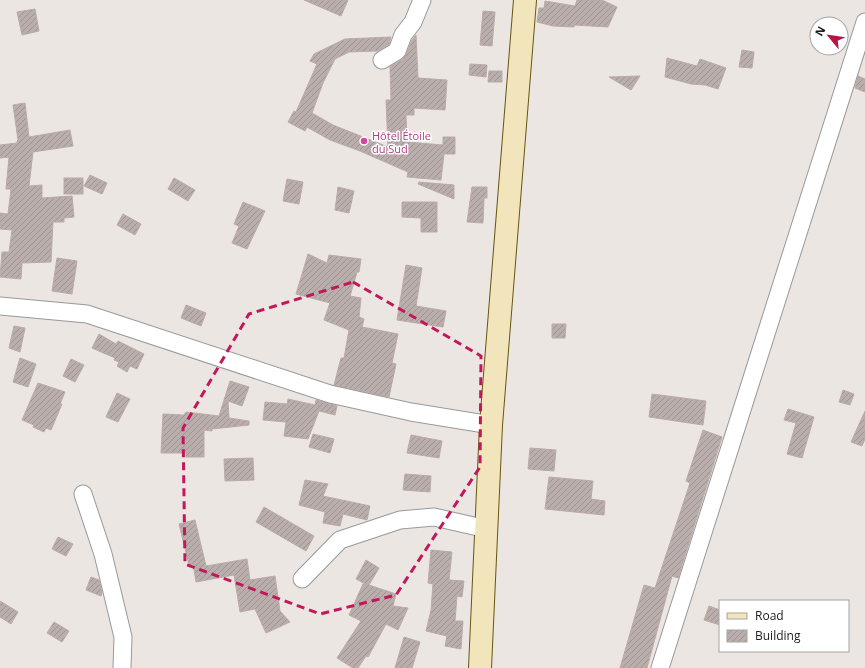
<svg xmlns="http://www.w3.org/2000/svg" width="865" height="668" font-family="'Open Sans',sans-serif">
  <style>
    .building { fill: url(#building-hatch); stroke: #bcaaa7 }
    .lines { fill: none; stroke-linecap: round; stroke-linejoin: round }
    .street-casing { stroke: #999; stroke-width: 19 }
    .secondary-casing { stroke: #655510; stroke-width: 24 }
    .street { stroke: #fff; stroke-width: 17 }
    .secondary { stroke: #f2e4bb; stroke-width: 22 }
    .marked { fill: none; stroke: #c2185b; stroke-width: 3; stroke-dasharray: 8 5; stroke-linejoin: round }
    .hotel-dot { fill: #d1479c; stroke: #fff; stroke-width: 1.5 }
    .labels { text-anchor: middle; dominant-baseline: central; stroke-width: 3; stroke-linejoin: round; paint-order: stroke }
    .hotel-label { font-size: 11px; fill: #b23c85; stroke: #fff; text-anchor: start }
  </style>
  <defs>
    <pattern id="building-hatch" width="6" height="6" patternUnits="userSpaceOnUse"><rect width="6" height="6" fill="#b9aeac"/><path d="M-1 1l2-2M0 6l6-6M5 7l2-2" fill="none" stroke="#9e9593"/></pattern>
  </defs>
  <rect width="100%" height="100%" fill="#ece6e3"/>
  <g class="building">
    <polygon points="304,0 348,0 341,16"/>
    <polygon points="577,0 602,0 617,7 608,27 574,25 574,27 553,26 537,22 539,8 544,8 545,1 575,6"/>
    <polygon points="35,9 39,31 22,35 17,12"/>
    <polygon points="483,11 495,12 492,46 480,45"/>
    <polygon points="416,35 418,78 447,80 445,110 414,108 414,115 406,115 407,142 443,145 443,137 455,137 455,154 444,154 441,180 407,177 408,172 360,151 330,140 307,127 305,131 288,122 294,111 296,112 317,64 310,61 314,54 345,39 391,37 389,44 377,51 349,52 335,59 323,83 312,113 333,125 388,147 386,100 391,100 390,67 402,60 406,55 412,40"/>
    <polygon points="742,50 754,52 752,68 739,67"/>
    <polygon points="667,58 697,66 700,59 726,68 718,89 705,85 691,84 665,77"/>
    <polygon points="470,64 487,65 486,77 469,75"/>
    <polygon points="489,71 502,71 502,82 488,82"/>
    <polygon points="640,76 631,90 609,77"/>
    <polygon points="858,76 865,79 865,92 855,88"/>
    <polygon points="25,103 29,137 70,130 73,146 33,152 29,186 42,185 42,198 72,196 74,217 64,218 64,222 53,222 51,262 22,263 21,279 0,277 2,252 9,252 12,230 0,229 0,213 8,214 11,189 6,189 9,157 0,158 0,145 17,143 17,141 18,140 13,105"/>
    <polygon points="90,175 107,183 102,194 84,186"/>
    <rect x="64" y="178" width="19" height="16"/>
    <polygon points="174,178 195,190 188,201 168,189"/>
    <polygon points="287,179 303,182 299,204 283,201"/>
    <polygon points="419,182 454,185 454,199 418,184"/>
    <polygon points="338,187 354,191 349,213 335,210"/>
    <polygon points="472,187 487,187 487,198 484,198 483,223 467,222"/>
    <polygon points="243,202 265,211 247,249 232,243 239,226 234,224"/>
    <polygon points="402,202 437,202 437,232 421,232 421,218 402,217"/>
    <polygon points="123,214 141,224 135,235 117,225"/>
    <polygon points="308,254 327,263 329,255 361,259 359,272 357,272 350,296 361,298 359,317 364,319 362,327 398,334 392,363 396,364 389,397 334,385 341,358 344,358 349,330 324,320 330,303 296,294"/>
    <polygon points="57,258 77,261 72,294 52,291"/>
    <polygon points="406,265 422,268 416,306 446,311 443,327 397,320"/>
    <polygon points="186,305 206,313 201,326 181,318"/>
    <polygon points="552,324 566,324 565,338 552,338"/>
    <polygon points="14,326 25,328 20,352 9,348"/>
    <polygon points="99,334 116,344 118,341 144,354 137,369 130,366 127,372 117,366 119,362 114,360 115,358 92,348"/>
    <polygon points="20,358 36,364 28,387 13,382"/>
    <polygon points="71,359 84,365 75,382 63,376"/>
    <polygon points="230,381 249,387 242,406 228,401 229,418 249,421 249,425 212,429 212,431 204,430 204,457 186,457 186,453 161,453 163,414 184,415 186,412 219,416"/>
    <polygon points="38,383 65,392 60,404 62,404 51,430 46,428 44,432 33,427 34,425 22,420"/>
    <polygon points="843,390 854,394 850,405 839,402"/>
    <polygon points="117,393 130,399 118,422 106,417"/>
    <polygon points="652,394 706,401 703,425 649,417"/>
    <polygon points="288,399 315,405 316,400 337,406 335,415 319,411 308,439 284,436 286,422 263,420 265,402 287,404"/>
    <polygon points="788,409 814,417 802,458 787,454 796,423 784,420"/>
    <polygon points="865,411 865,439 862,446 851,442"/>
    <polygon points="703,430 722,437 678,578 672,576 647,668 620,668 644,585 655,588 690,483 686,481"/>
    <polygon points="313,434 334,439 330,453 309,447"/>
    <polygon points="411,435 442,441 439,458 407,453"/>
    <polygon points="530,448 556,450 554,471 528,469"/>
    <polygon points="253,458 254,480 225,481 224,459"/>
    <polygon points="405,474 431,476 430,492 403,490"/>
    <polygon points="549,477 593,481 591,499 605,501 604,515 545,509"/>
    <polygon points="305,480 328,484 323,496 370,506 367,520 343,514 340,526 323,523 325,512 299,505"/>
    <polygon points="264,507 314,536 306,551 256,522"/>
    <polygon points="195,520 206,566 247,559 250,580 275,576 280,611 290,622 266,633 255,609 240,612 234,575 196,582 193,564 189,565 179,524"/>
    <polygon points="58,537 73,544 66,556 52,549"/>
    <polygon points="431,550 452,552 449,580 464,581 462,597 457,596 455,621 463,621 461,649 445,646 447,636 426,631 431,610 433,584 428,583"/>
    <polygon points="366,560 379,568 369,585 396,594 393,606 408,608 398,630 386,624 368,657 366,656 358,668 353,668 337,658 361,621 349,615 363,584 367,585 356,579"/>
    <polygon points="91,577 99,580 102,593 101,596 86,590"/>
    <polygon points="0,601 18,612 11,624 0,617"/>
    <polygon points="709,606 720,610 720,625 704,620"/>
    <polygon points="54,622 69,631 62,642 47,633"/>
    <polygon points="404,637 420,642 412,668 395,668"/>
  </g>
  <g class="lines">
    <g class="street-casing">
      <g id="street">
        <polyline points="382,60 397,51 403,35 413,22 422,0"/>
        <polyline points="0,306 87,314 330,394 411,412 491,425"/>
        <polyline points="83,494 103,554 123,637 122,668"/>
        <polyline points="302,579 340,540 400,520 434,517 487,529"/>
        <polyline points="660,668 865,22"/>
      </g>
    </g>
    <g class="secondary-casing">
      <polyline id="secondary" points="480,668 491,425 525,0"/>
    </g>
    <use href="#street" class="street"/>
    <use href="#secondary" class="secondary"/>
  </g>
  <path class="marked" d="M 353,282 L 481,356 L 480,467 L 396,595 L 320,614 L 185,564 L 183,428 L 249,314 Z"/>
  <circle class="hotel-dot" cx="364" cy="141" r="4"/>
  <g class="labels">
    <g class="hotel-label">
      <text x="372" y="135">Hôtel Étoile<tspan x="372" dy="13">du Sud</tspan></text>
    </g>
  </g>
  <rect x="719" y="600" width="130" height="52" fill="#ffffff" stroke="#a4a4a4"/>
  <rect x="727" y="613" width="20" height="6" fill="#f2e4bb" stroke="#a4a4a4"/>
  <text x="755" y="620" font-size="12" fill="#1c1c1c">Road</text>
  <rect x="727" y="630" width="20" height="12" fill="url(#building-hatch)" stroke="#a4a4a4"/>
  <text x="755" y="640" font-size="12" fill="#1c1c1c">Building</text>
  <g transform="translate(829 36) rotate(299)"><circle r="19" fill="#ffffff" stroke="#a4a4a4"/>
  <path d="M0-3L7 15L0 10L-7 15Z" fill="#b21645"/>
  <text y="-6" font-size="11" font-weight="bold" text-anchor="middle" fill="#1c1c1c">N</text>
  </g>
</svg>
